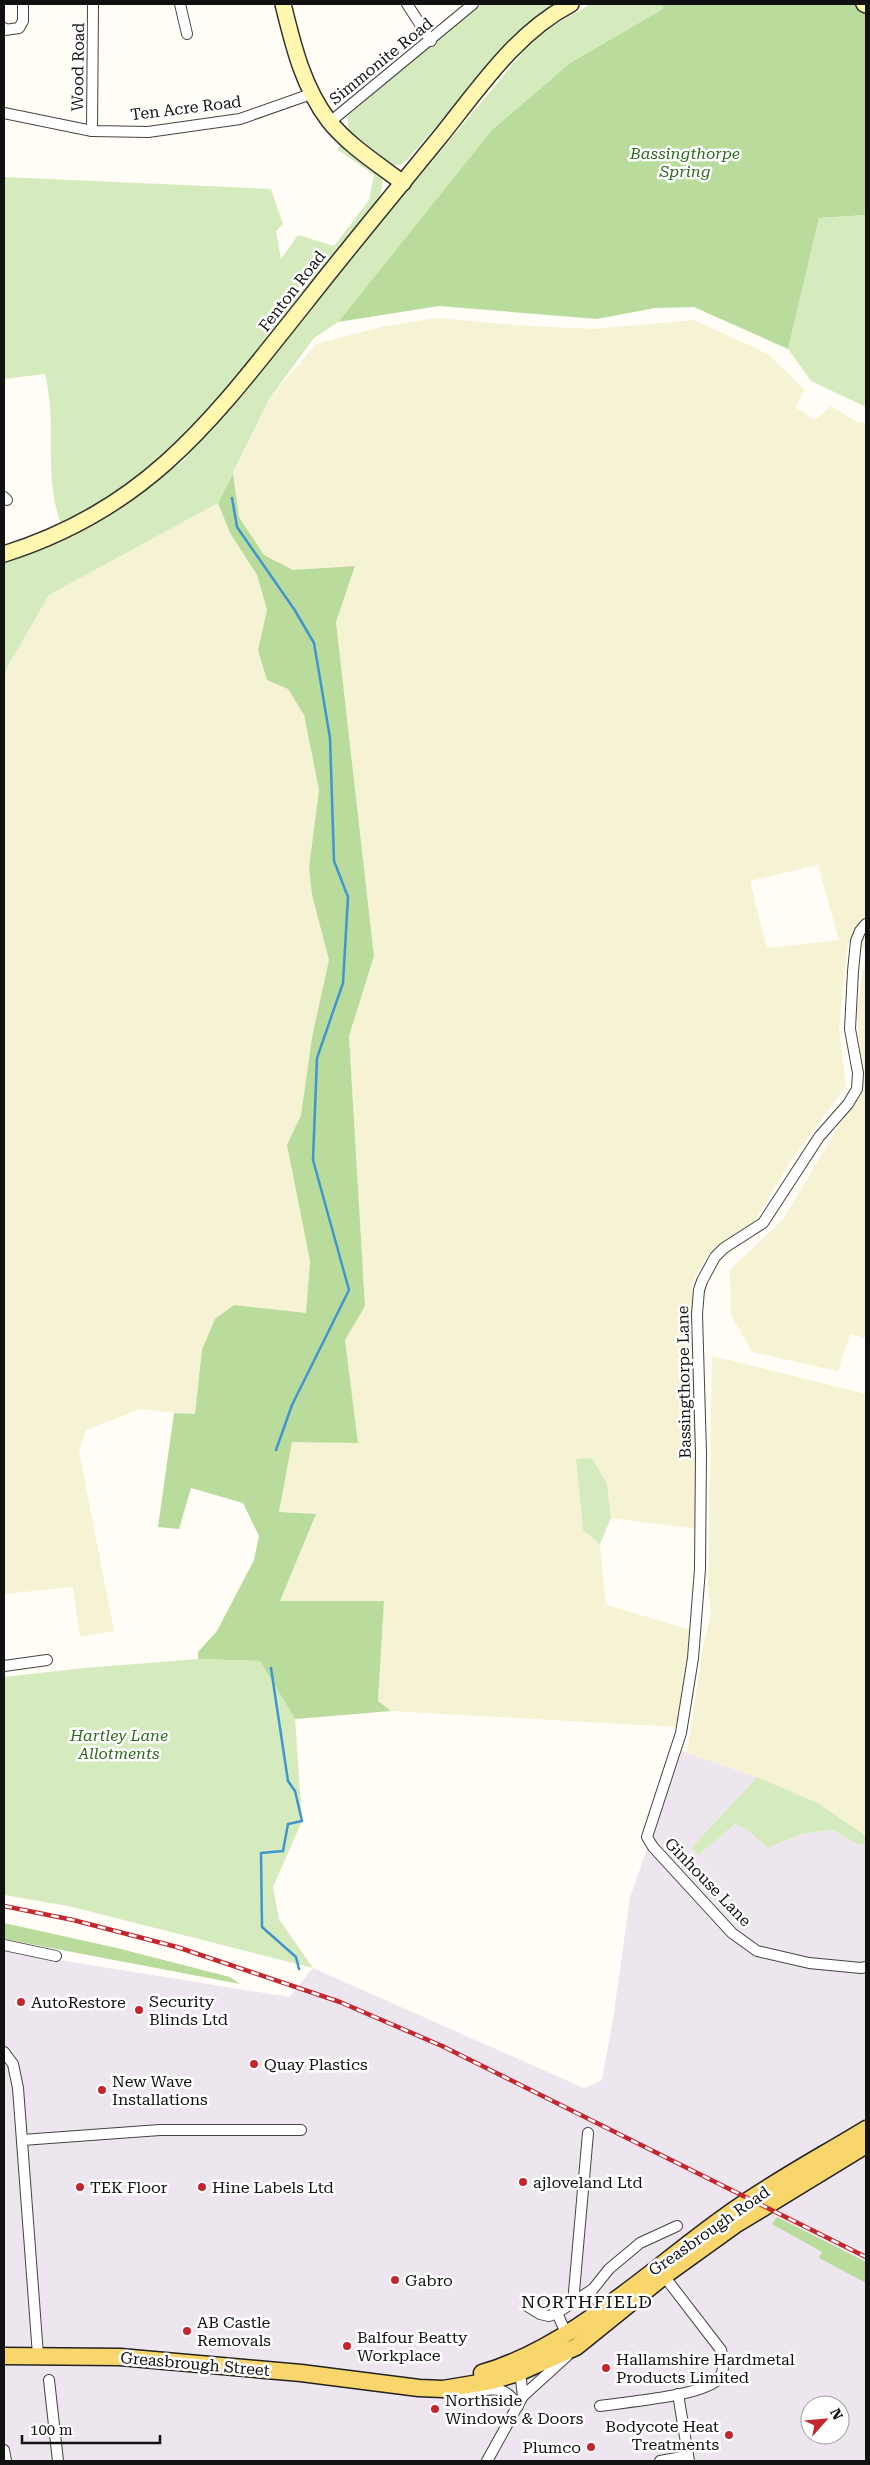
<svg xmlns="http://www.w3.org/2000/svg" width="870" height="2465" font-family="'Roboto Serif',serif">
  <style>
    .industrial { fill: #eee6ef; fill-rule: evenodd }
    .farmland { fill: #f6f3d4; fill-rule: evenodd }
    .green { fill: #d5ebbd }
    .forest { fill: #b9dc9c }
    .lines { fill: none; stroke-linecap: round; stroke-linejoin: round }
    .stream { stroke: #3f96cf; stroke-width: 2.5 }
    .street-casing { stroke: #444; stroke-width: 12 }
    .secondary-casing { stroke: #333; stroke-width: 18 }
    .primary-casing { stroke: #222; stroke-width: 19 }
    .street { stroke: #fff; stroke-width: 10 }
    .secondary { stroke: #fff6b0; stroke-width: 15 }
    .primary { stroke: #f9d66b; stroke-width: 16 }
    .rail-casing { stroke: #c4262e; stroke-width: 4.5 }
    .rail { stroke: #fff; stroke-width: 2.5; stroke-dasharray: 8; stroke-linecap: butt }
    .poi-dot { fill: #c4262e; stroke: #fff; stroke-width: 2 }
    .labels { text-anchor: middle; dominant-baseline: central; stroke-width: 5; stroke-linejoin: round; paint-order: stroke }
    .street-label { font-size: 16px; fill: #111; stroke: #fff }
    .park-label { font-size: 16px; font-style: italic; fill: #2f6b1f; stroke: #fff }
    .poi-label { font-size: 16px; fill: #111; stroke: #fff; text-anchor: start }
    .neighbourhood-label { font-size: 18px; letter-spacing: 1px; fill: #111; stroke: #fff }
  </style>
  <rect width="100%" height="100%" fill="#fffdf5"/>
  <path class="industrial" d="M 682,1751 L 757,1777 L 691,1848 L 699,1855 L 735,1824 L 746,1829 L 768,1848 L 801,1834 L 833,1830 L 859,1845 L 866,1843 L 866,2461 L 4,2461 L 4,1951 L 289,1997 L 313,1968 L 584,2088 L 602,2080 L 614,2013 L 630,1897 ZM 810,2405 L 840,2405 L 840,2435 L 810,2435 Z"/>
  <g class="farmland">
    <path d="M 436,318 L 528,326 L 595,329 L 694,320 L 768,354 L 805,390 L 795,407 L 815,420 L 831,406 L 857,422 L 866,423 L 866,1338 L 850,1334 L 838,1371 L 752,1352 L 731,1315 L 730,1270 L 783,1219 L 857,1096 L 861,1069 L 857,1011 L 866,950 L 848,943 L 839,1027 L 846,1086 L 790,1162 L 755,1221 L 708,1254 L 692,1284 L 697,1529 L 611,1518 L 607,1484 L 592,1458 L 576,1459 L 583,1530 L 600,1544 L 606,1605 L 692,1630 L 676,1727 L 392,1711 L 378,1702 L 384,1601 L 280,1601 L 316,1514 L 279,1512 L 292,1441 L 358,1442 L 345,1340 L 365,1306 L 349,1036 L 374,956 L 336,622 L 354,566 L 293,570 L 264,555 L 239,517 L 233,473 L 269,399 L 316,344 L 381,327 ZM 818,865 L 839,940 L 767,948 L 750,881 Z"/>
    <polygon points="218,503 230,533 257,575 267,610 258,650 267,680 288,689 304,715 319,790 309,867 312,895 329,960 312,1037 301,1115 287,1145 310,1261 306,1314 234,1305 202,1350 195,1415 140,1409 86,1430 79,1451 114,1631 80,1637 73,1587 4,1594 4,678 9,664 49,595"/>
    <polygon points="712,1356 866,1394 866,1836 818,1803 757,1777 687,1753 704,1641 711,1614 708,1584"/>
  </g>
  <g class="green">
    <polygon points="481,4 559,4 510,41 406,161 401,165 392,165 349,130 347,116"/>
    <polygon points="591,4 661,4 663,9 570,63 492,130 338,322 314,338 269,399 218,503 49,595 9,664 4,678 4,561 51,545 133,500 184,460 538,34"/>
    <path d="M 343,143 L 380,174 L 383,181 L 380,197 L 254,360 L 155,468 L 62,527 C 42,475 58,426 45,374 L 4,379 L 4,177 L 271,189 L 283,224 L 276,231 L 281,259 L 298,235 L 334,246 L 369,200 L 374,175 L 337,149 Z"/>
    <polygon points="866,215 866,407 811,381 788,349 819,218"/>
    <polygon points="592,1458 607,1484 611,1518 600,1544 583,1530 576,1459"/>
    <polygon points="198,1659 260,1661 295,1719 302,1821 273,1887 279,1919 313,1968 68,1906 4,1895 4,1677 84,1668"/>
    <polygon points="757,1777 818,1803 866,1836 866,1843 859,1845 833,1830 801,1834 768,1848 746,1829 735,1824 699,1855 691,1848"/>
  </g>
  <g class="forest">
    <polygon points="661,4 866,4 866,215 819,218 788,349 694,307 655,308 597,319 439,306 338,322 492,130 570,63 663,9"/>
    <polygon points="233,473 239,517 264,555 293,570 355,566 336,622 374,956 349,1036 365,1306 345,1340 358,1443 292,1442 279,1512 316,1514 280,1601 384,1601 378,1701 391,1711 295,1719 260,1661 198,1659 198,1652 217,1631 254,1560 259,1536 243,1503 191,1488 179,1529 158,1527 174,1413 195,1414 202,1350 215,1319 234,1305 306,1313 310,1261 287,1145 301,1115 312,1037 329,960 312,895 309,867 319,790 304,715 288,689 267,680 258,650 267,610 257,575 230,533 218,503"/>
    <polygon points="4,1923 117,1948 230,1977 240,1984 4,1939"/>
    <polygon points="777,2217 866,2262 866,2283 819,2258 822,2252 772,2224"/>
  </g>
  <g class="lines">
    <g class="stream">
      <polyline points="232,498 237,527 294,609 314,643 330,738 334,861 348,897 343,983 317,1058 313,1160 349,1290 292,1405 276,1450"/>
      <polyline points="271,1668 288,1781 295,1791 302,1821 288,1824 283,1851 261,1853 262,1927 296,1957 299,1969"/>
    </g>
    <g class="street-casing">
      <g id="street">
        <polyline points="180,4 187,34"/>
        <polyline points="407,4 431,41"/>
        <polyline points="4,28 5,30 19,28 23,21 23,4"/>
        <polyline points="4,113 92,131 148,132 240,119 311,94"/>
        <polyline points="330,122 473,4"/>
        <polyline points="92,131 93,4"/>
        <polyline points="4,497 7,500"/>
        <polyline points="866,924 860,931 856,941 853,971 850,1029 858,1073 857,1089 848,1104 819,1137 763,1223 724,1248 715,1257 702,1281 699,1290 697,1314 701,1453 700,1569 693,1658 681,1733 647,1837 653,1847 732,1933 757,1951 809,1963 861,1968 866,1967"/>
        <polyline points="4,1666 47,1660"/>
        <polyline points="4,1945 56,1956"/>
        <polyline points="4,2052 13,2064 18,2088 38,2355"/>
        <polyline points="22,2140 160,2130 301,2130"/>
        <polyline points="586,2294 607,2305"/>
        <polyline points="573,2303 588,2133"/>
        <polyline points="527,2306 540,2314 549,2316 557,2313 593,2289 609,2269 640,2243 677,2226"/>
        <polyline points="557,2313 566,2333"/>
        <polyline points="516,2368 521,2380 523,2396"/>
        <polyline points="49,2380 58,2461"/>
        <path d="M 462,2393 C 487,2392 502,2380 518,2406"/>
        <polyline points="678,2394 689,2461"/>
        <path d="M 600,2406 C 623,2402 709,2396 720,2377 C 725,2368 723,2359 721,2350 L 661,2272"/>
        <polyline points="4,2450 6,2461"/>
        <polyline points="487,2461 523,2396 567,2356"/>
        <polyline points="660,2461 688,2456"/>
      </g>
    </g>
    <g class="secondary-casing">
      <g id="secondary">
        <path d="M 283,4 C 293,45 303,87 329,121 C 348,145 378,164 403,183"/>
        <polyline points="864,4 866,5"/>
        <path d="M 4,554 C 152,507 215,416 307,301 C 350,246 395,192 439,138 C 478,90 515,33 571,4"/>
      </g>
    </g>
    <g class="primary-casing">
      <g id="primary">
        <polyline points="4,2356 120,2357 301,2373 419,2388 443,2389 491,2381 518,2373 576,2347 664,2276 735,2225 866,2145"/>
        <path d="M 482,2373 C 572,2347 652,2268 727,2215 C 771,2183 820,2157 866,2129"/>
      </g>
    </g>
    <use href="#street" class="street"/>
    <use href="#secondary" class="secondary"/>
    <use href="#primary" class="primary"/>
    <g class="rail-casing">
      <polyline id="rail" points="4,1906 73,1920 177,1947 340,2002 442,2046 866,2257"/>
    </g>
    <use href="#rail" class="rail"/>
  </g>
  <g class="poi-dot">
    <circle cx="21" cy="2002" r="5"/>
    <circle cx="139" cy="2010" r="5"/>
    <circle cx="254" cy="2064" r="5"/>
    <circle cx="102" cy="2090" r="5"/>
    <circle cx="523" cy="2182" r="5"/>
    <circle cx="80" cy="2187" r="5"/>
    <circle cx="202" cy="2187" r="5"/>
    <circle cx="395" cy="2280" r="5"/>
    <circle cx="187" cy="2331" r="5"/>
    <circle cx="347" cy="2346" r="5"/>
    <circle cx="606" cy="2368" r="5"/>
    <circle cx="435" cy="2409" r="5"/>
    <circle cx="729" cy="2435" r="5"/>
    <circle cx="591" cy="2447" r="5"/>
  </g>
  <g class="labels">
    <g class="street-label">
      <text transform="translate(381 61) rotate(-39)">Simmonite Road</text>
      <text transform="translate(78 67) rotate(-89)">Wood Road</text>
      <text transform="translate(186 108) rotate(-7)">Ten Acre Road</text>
      <text transform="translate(292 291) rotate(-52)">Fenton Road</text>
      <text transform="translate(684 1382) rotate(-91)">Bassingthorpe Lane</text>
      <text transform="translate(708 1882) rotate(46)">Ginhouse Lane</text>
      <text transform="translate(709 2231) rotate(-35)">Greasbrough Road</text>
      <text transform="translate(195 2364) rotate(5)">Greasbrough Street</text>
    </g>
    <g class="park-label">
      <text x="685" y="153">Bassingthorpe<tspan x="685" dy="18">Spring</tspan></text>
      <text x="119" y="1735">Hartley Lane<tspan x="119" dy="18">Allotments</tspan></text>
    </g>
    <g class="poi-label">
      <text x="149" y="2001">Security<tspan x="149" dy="18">Blinds Ltd</tspan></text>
      <text x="31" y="2002">AutoRestore</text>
      <text x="264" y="2064">Quay Plastics</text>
      <text x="112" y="2081">New Wave<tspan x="112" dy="18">Installations</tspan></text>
      <text x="533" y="2182">ajloveland Ltd</text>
      <text x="90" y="2187">TEK Floor</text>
      <text x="212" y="2187">Hine Labels Ltd</text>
      <text x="405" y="2280">Gabro</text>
      <text x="197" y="2322">AB Castle<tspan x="197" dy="18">Removals</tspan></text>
      <text x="357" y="2337">Balfour Beatty<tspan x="357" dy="18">Workplace</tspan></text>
      <text x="616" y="2359">Hallamshire Hardmetal<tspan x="616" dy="18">Products Limited</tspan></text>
      <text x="445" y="2400">Northside<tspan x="445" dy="18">Windows &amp; Doors</tspan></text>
      <text x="719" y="2426" text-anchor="end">Bodycote Heat<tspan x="719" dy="18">Treatments</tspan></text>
      <text x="581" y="2447" text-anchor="end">Plumco</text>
    </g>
    <g class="neighbourhood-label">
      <text x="587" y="2301">NORTHFIELD</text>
    </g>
  </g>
  <rect width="870" height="2465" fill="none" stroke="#111111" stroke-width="10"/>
  <g transform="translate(825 2420) rotate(63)"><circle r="24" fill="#ffffff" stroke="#a0a0a0"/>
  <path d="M0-4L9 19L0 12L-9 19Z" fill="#c4262e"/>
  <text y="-8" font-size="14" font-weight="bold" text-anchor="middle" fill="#111111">N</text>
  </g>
  <path d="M22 2435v8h138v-8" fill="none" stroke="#111111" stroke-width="2.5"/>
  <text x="30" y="2435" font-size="15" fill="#111111" stroke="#ffffff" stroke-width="4" paint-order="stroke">100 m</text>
</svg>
